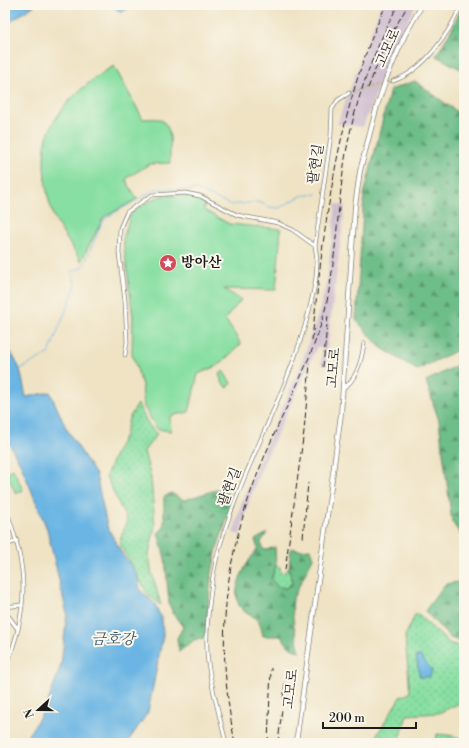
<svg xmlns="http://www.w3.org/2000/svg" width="469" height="748" font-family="'Libre Bodoni','Noto Serif KR',serif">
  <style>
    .industrial { fill: #cfbdcf }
    .grass { fill: url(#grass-dots); stroke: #527e60 }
    .forest { fill: url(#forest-firs); stroke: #456d52 }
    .cemetery { fill: url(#cemetery-stones); stroke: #527e60 }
    .park { fill: #88dfa3; stroke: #527e60 }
    .water { fill: #6bb5e3; stroke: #446880 }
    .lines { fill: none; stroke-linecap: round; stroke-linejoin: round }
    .stream { stroke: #6bb5e3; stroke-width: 1 }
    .minor-tunnel { stroke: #c5bba2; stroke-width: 3; stroke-dasharray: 3 1.5; stroke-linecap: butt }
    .minor-casing { stroke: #868070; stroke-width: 4.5 }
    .tertiary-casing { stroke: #868070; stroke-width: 5 }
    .secondary-casing { stroke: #868070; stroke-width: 5.5 }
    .minor { stroke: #fff; stroke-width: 3 }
    .tertiary { stroke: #fff; stroke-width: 3.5 }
    .secondary { stroke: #fff; stroke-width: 4 }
    .rail { stroke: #1c1c1c; stroke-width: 1; stroke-dasharray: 6 3; stroke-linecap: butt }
    .labels { text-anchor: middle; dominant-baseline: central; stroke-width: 4; stroke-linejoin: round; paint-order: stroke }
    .street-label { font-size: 14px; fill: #1c1c1c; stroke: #fbf7ec }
    .poi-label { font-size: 14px; font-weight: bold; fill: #1c1c1c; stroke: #fbf7ec; text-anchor: start }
    .water-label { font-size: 15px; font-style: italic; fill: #3c596c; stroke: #fbf7ec }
  </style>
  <defs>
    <pattern id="grass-dots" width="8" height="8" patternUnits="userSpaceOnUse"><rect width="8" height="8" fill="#88dfa3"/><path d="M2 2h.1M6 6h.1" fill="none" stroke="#75bf8c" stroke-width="1.8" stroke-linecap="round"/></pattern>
    <pattern id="forest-firs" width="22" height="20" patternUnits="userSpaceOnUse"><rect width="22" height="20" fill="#6ebe89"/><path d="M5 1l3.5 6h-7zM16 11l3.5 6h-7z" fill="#5a9a6f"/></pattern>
    <pattern id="cemetery-stones" width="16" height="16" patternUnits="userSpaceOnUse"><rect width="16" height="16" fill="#88dfa3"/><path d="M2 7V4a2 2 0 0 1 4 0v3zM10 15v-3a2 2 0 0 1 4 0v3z" fill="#75bf8c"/></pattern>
  </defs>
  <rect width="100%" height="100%" fill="#fbf7ec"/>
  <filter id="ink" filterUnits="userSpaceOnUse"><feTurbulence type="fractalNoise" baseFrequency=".025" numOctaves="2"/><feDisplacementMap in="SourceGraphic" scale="8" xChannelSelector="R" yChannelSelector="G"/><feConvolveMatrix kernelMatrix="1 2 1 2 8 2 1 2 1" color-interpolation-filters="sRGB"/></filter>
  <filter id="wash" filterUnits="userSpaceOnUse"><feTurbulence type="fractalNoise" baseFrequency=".012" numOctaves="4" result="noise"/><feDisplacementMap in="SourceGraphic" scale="16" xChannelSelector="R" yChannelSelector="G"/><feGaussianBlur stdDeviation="0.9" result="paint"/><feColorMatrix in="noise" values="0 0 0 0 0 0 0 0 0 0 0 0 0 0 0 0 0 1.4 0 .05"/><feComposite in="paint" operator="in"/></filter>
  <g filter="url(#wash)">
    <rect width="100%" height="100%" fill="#efe3c4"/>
    <g class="industrial">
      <polygon points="381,5 416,5 389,59 363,127 337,124"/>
      <polygon points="336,204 345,206 325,365 321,364 323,349 317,347 261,469 249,502 240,535 233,533 244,495 300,367 320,309 327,280"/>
    </g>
    <g class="grass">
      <polygon points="138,404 148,424 157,434 144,451 151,478 155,525 149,554 151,570 161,605 148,595 120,544 121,537 127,521 106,476 115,454 125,435 129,418"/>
      <path d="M 276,566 L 280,567 L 280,571 L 282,574 L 289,568 L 292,583 C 285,592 278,588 271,581 Z"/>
      <polygon points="416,613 449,643 464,648 464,701 439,713 407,715 399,743 375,743 377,735 400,697 410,693 405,636"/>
      <polygon points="437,734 455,736 462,740 462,743 436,743"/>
    </g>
    <g class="forest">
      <polygon points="463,5 464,5 464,71 436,56 452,29"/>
      <polygon points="415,81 464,117 464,347 417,370 380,347 356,320 364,195 390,90"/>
      <polygon points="464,362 464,539 452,522 439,421 426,381"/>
      <polygon points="225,487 232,505 217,548 211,578 205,638 194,640 179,652 177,638 183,627 173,613 169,604 165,558 158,533 164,527 164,497 171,493 184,500"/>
      <path d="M 267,533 L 261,542 L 263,549 L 266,550 L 275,547 L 276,566 L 271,579 L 278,587 L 286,588 L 292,583 L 289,568 L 291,548 L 299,550 L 310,549 L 313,558 L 293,598 C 291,616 295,633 300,651 C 286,649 289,643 280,636 L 263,636 C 262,632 261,625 258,621 C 254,616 245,614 241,608 C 228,592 247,561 258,549 L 255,540 Z"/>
      <polygon points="464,581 464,643 450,638 425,611 445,584"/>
    </g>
    <polygon class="cemetery" points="223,371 231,383 228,388 223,384 219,375"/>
    <g class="park">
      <path d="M 114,66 L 143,119 C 148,119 155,118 159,119 C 175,126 169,150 170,163 L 150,164 L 128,177 L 126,180 L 137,199 L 104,217 L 81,261 C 72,246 59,230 53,214 C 46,195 41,161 46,141 C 54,109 87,81 114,66 Z"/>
      <polygon points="188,195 205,201 204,210 229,224 281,229 276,290 224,289 241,300 225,319 241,344 219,365 198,374 189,412 170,416 171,431 157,429 144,407 142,385 132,353 133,317 123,239 131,213 146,203 161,196"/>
      <polygon points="13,469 23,490 16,494 6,472"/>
    </g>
    <g class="water">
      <polygon points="5,5 35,5 11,21 5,27"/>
      <polygon points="113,5 133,5 120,13"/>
      <polygon points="5,341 20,369 26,397 50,392 66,428 96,475 107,526 121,552 137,574 140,590 155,604 162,620 163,635 148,712 127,743 23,743 46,707 61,665 67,614 47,529 21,465 5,436"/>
      <polygon points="416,656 420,656 432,670 430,677 420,677"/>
    </g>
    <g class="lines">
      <polyline class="stream" points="19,370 49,353 76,285 71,272 83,267 102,222 109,216 156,189 197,190 231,205 258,202 270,207 279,208 301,196 317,194"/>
    </g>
  </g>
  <g filter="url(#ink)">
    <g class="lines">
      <polyline class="minor-tunnel" points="349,93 393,81"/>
      <g class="minor-casing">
        <g id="minor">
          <path d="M 393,81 C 424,71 449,34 461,5"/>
          <polyline points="125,355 127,342 125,301 119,253 120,228 127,212 152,195 185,193 200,196 237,215 278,223 293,230 315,246"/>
          <path d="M 343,389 C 357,379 362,359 364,343"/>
          <path d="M 5,508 C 29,567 29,610 5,669"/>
          <polyline points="5,545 17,541"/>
          <polyline points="5,607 22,605"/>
          <path d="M 226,743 C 220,717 212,690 208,663 C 204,635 211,577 219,549 C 242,467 288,394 309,311 C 314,290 320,268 315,246 L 331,135 L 332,109 L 338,100 L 349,93"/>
        </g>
      </g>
      <g class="tertiary-casing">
        <polyline id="tertiary" points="5,612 18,629"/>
      </g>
      <g class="secondary-casing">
        <polyline id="secondary" points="296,743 341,414 355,206 360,171 377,106 386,79 405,35 422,5"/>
      </g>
      <use href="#minor" class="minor"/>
      <use href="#tertiary" class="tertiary"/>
      <use href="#secondary" class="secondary"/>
      <g class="rail">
        <polyline points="368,88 385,45 408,5"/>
        <path d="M 312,340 C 324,226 337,109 386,5"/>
        <polyline points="323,367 328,314"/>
        <polyline points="303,538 308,483"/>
        <polyline points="285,570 304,431 310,364"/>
        <path d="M 235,743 C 214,637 224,552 266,453 C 286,405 312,361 325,310 C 337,259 337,205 346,153 C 355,101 373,52 398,5"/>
        <polyline points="268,743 271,668"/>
        <polyline points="278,743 286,675"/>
      </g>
    </g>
  </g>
  <defs>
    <g id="sight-disc" transform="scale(0.9)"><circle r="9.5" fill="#d1495b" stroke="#fbf7ec"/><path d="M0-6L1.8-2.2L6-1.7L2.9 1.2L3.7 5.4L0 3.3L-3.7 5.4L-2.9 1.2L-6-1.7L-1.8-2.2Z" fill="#fff"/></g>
  </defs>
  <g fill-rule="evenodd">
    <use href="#sight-disc" x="168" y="263"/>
  </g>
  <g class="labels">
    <g class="street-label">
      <text transform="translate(388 48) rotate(-66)">고모로</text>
      <text transform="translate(316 164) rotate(-81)">팔현길</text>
      <text transform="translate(334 368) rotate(-85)">고모로</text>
      <text transform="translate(230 487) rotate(-69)">팔현길</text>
      <text transform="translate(291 689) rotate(-83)">고모로</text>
    </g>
    <g class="poi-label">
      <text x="181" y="263">방아산</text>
    </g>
    <g class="water-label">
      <text x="113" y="639">금호강</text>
    </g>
  </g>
  <rect width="469" height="748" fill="none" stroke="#fbf7ec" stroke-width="20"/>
  <g transform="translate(38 710) rotate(249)" stroke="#fbf7ec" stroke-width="3" paint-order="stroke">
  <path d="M0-3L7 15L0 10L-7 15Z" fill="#1c1c1c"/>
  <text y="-6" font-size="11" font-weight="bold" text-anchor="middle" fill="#1c1c1c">N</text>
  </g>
  <path d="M323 722v6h93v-6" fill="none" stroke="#1c1c1c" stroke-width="2"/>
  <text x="329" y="722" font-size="12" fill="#1c1c1c" stroke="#fbf7ec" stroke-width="3" paint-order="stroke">200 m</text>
</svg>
